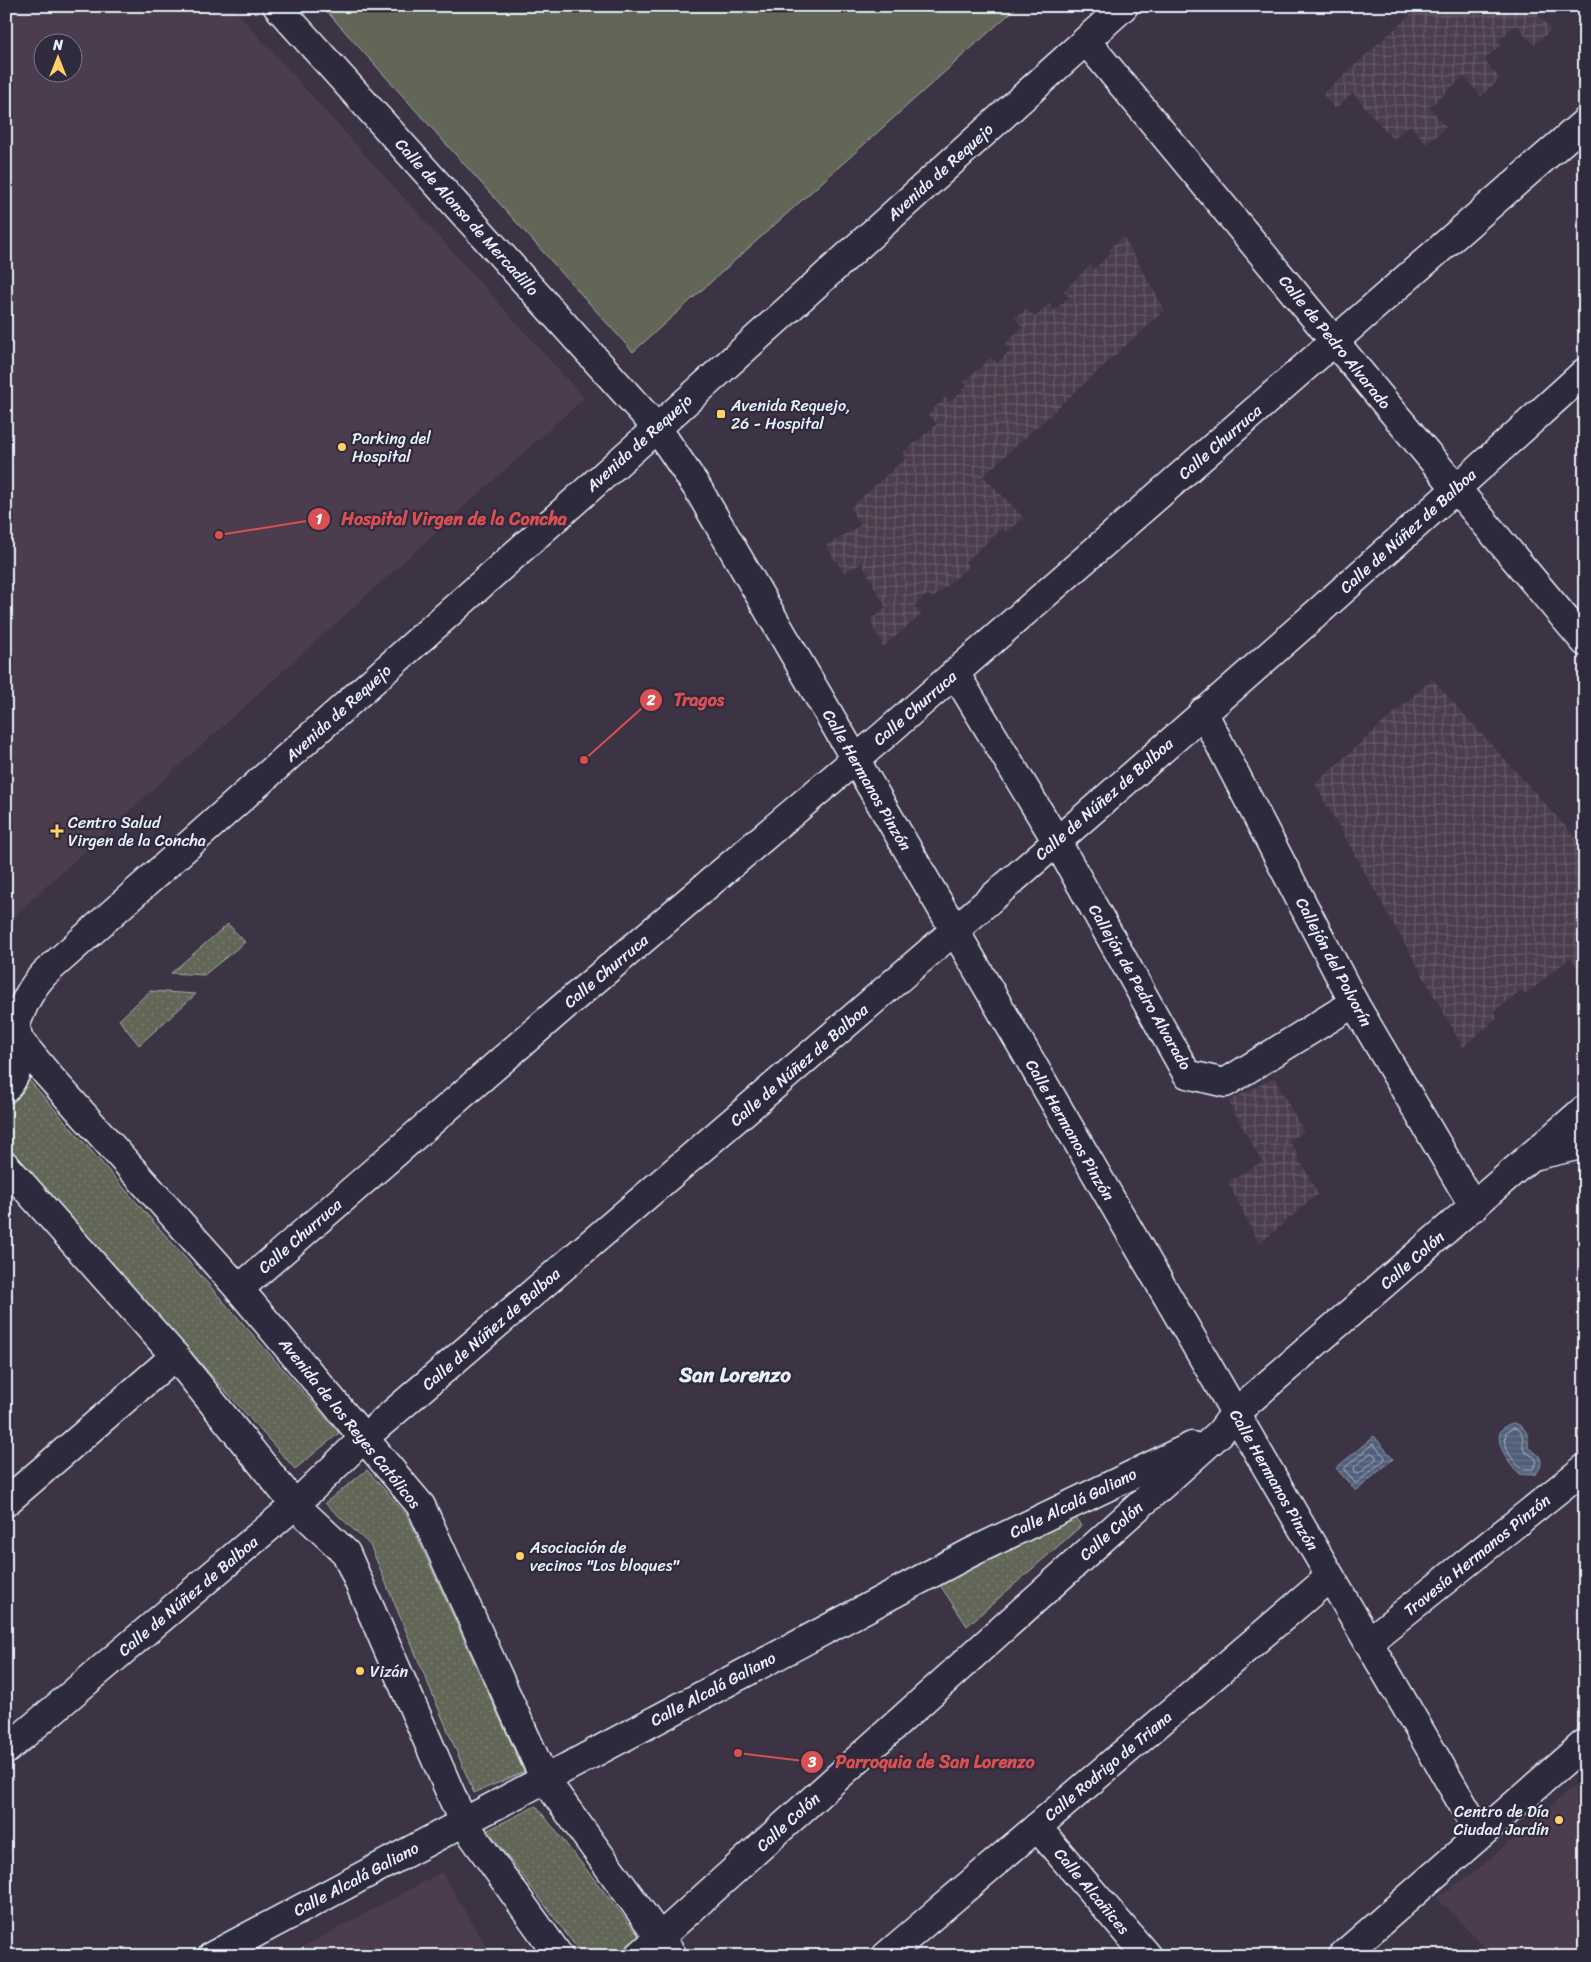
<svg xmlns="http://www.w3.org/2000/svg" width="1591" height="1962" font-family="Sriracha,sans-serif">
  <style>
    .built { fill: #4c3e4d; fill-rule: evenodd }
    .industrial { fill: url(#industrial-grid) }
    .grass { fill: url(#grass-dots); stroke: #a5aca8 }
    .garden { fill: #626657; stroke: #a5aca8 }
    .water { fill: url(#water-rules); stroke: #8c99ab }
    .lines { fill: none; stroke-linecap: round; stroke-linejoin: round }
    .shore { stroke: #abb6c5; stroke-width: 1 }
    .minor-casing { stroke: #e8f1f8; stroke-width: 31 }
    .highway-casing { stroke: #e8f1f8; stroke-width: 31 }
    .minor { stroke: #2f2a3d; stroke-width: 28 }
    .highway { stroke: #2f2a3d; stroke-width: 28 }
    .poi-dot { fill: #ffd166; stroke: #2f2a3d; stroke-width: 2 }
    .labels { text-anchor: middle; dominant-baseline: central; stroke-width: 4.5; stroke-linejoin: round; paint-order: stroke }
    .street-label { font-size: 16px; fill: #e8f1f8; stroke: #2f2a3d }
    .poi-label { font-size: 16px; fill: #e8f1f8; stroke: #2f2a3d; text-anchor: start }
    .district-label { font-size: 21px; font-weight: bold; fill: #e8f1f8; stroke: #2f2a3d }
    .leader { fill: none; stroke: #da5052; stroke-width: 2 }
    .callout-dot { fill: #da5052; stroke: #2f2a3d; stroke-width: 2 }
    .mark-label { font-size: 15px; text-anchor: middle; font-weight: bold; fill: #fff }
    .callout-label { font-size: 18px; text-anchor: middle; font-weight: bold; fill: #da5052; stroke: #2f2a3d; stroke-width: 4.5; stroke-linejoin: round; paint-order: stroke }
  </style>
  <defs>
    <pattern id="industrial-grid" width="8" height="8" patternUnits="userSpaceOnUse" patternTransform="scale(1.25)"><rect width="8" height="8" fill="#4c3e4d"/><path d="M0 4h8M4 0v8" fill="none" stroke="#665a67"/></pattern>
    <pattern id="grass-dots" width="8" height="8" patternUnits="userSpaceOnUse" patternTransform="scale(1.25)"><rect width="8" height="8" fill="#626657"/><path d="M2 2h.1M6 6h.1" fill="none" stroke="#787c70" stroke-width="1.8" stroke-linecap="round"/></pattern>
    <pattern id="water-rules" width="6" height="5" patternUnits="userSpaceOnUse" patternTransform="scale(1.25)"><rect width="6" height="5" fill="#4f5e78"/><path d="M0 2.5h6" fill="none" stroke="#68768c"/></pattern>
  </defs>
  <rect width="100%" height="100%" fill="#3c3344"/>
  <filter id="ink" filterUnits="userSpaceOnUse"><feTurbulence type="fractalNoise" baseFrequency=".02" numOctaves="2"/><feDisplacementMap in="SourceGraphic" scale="10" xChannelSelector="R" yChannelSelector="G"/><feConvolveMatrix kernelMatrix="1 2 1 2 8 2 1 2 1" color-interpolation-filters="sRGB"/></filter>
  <g filter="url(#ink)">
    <g class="built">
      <path d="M 6,6 L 231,6 L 584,398 L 6,923 ZM 42,42 L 72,42 L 72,72 L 42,72 Z"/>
      <polygon points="1585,1776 1585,1956 1493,1956 1437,1898 1483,1865"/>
      <polygon points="442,1872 477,1932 494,1956 286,1956"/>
    </g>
    <g class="industrial">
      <polygon points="1420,6 1537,6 1534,10 1551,30 1534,45 1516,25 1498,41 1501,45 1484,60 1500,79 1481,96 1464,77 1429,107 1446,127 1427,144 1410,125 1393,140 1353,93 1335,109 1323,94"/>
      <polygon points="1123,236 1165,310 983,476 1024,518 1007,532 1003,528 965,562 968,567 932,599 928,594 914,606 921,615 883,647 870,620 886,608 862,563 844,573 826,546 860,525 850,508 906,458 903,453 937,424 928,414 946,397 950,402 967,386 964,382 991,357 997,363 1011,350 1005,344 1022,327 1015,318 1026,309 1035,317 1049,304 1055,310 1069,297 1064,291 1090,265 1095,269 1111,253 1108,250"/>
      <polygon points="1432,679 1585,848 1585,975 1570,958 1525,995 1522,990 1494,1011 1497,1018 1463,1047 1315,784"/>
      <polygon points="1274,1078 1304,1132 1289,1140 1318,1194 1259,1244 1228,1182 1262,1162 1228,1101"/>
    </g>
    <g class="grass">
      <polygon points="228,924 245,942 204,975 171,973"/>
      <polygon points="150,991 196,994 139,1045 119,1020"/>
      <polygon points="21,1071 339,1433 295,1469 6,1145 6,1085"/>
      <polygon points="367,1470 407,1515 524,1772 474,1793 370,1545 325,1503"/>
      <polygon points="1074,1515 1081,1526 967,1626 938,1582"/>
      <polygon points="536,1806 639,1936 614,1956 583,1956 488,1830"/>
    </g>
    <polygon class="garden" points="322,6 1018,6 633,352"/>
    <g class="water">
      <path d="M 1514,1423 C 1527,1427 1529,1436 1528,1448 C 1540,1454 1546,1461 1536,1474 L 1528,1475 L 1520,1474 C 1507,1462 1484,1429 1514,1423 Z"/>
      <polygon points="1374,1436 1393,1459 1356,1491 1336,1468"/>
    </g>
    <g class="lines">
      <g class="shore">
        <path d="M 1514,1428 C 1527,1432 1521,1442 1524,1451 L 1534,1457 L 1537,1462 L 1533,1469 L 1522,1469 C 1511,1459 1503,1448 1506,1433 Z"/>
        <polygon points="1373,1444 1385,1457 1385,1459 1358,1482 1355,1483 1345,1470 1345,1468"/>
        <polygon points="1371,1453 1376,1456 1376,1459 1359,1474 1356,1474 1354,1468"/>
      </g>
      <g class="minor-casing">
        <g id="minor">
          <polyline points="277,6 657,428 698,489 1480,1834"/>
          <path d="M 1086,41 C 1253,241 1416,443 1585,642"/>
          <polyline points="955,673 1056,840 1187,1074 1225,1083 1354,1003"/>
          <polyline points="1203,712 1354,1003 1474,1207"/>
          <polyline points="19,1040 48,1075 239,1289 421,1506 544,1778 673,1956"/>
          <polyline points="1533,1156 1585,1144"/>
          <polyline points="6,1166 175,1356 295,1505 346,1553 463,1822 559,1956"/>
          <polyline points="239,1289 562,1008 882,737 1585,122"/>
          <polyline points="6,1502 175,1356"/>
          <polyline points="1368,1642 1585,1468"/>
          <path d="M 6,1750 L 295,1505 L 365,1437 C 774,1086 1186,736 1585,372"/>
          <polyline points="1037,1827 1147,1956"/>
          <polyline points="212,1956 970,1553 1192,1446"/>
          <polyline points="639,1956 1220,1433 1235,1413 1585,1109"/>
          <polyline points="886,1956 1330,1577"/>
          <polyline points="1342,1956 1585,1743"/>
        </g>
      </g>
      <g class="highway-casing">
        <g id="highway">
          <path d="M 6,1012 C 24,1034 25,1066 6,1088"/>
          <path d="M 15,1026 C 23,1006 29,990 44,974 L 657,428 L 1124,6"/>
        </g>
      </g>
      <use href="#minor" class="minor"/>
      <use href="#highway" class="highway"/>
    </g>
  </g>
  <g class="poi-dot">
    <rect x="716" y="409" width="10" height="10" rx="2.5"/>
    <circle cx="342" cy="447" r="5"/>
    <path d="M54.5 823.5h5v5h5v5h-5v5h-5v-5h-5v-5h5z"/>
    <circle cx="520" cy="1556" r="5"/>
    <circle cx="360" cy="1671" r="5"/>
    <circle cx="1559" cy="1820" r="5"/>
  </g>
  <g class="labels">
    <g class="street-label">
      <text transform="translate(940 172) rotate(-42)">Avenida de Requejo</text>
      <text transform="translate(467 217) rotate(48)">Calle de Alonso de Mercadillo</text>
      <text transform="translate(1335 342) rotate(51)">Calle de Pedro Alvarado</text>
      <text transform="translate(1220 442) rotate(-41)">Calle Churruca</text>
      <text transform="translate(639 443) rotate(-42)">Avenida de Requejo</text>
      <text transform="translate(1408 531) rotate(-42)">Calle de Núñez de Balboa</text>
      <text transform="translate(915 708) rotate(-41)">Calle Churruca</text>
      <text transform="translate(338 713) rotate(-42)">Avenida de Requejo</text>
      <text transform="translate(867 780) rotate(60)">Calle Hermanos Pinzón</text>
      <text transform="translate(1104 799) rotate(-41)">Calle de Núñez de Balboa</text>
      <text transform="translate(1334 962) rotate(62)">Callejón del Polvorín</text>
      <text transform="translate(606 971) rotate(-40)">Calle Churruca</text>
      <text transform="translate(1140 987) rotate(60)">Callejón de Pedro Alvarado</text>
      <text transform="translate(799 1065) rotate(-41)">Calle de Núñez de Balboa</text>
      <text transform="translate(1070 1130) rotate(60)">Calle Hermanos Pinzón</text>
      <text transform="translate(300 1236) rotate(-41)">Calle Churruca</text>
      <text transform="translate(1412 1260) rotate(-41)">Calle Colón</text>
      <text transform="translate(491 1329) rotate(-41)">Calle de Núñez de Balboa</text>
      <text transform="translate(350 1423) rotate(51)">Avenida de los Reyes Católicos</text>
      <text transform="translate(1274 1480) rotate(60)">Calle Hermanos Pinzón</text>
      <text transform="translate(1073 1503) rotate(-26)">Calle Alcalá Galiano</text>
      <text transform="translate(1111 1531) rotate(-42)">Calle Colón</text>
      <text transform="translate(1477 1555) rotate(-39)">Travesía Hermanos Pinzón</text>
      <text transform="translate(188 1596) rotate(-40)">Calle de Núñez de Balboa</text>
      <text transform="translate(713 1689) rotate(-28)">Calle Alcalá Galiano</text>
      <text transform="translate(1108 1766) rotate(-40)">Calle Rodrigo de Triana</text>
      <text transform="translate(788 1822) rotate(-42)">Calle Colón</text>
      <text transform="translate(356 1879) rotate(-28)">Calle Alcalá Galiano</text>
      <text transform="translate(1092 1891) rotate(50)">Calle Alcañices</text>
    </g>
    <g class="poi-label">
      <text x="731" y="405">Avenida Requejo,<tspan x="731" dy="18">26 - Hospital</tspan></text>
      <text x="352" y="438">Parking del<tspan x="352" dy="18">Hospital</tspan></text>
      <text x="68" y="822">Centro Salud<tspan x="68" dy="18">Virgen de la Concha</tspan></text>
      <text x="530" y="1547">Asociación de<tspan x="530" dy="18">vecinos "Los bloques"</tspan></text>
      <text x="370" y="1671">Vizán</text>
      <text x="1549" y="1811" text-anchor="end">Centro de Día<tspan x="1549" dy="18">Ciudad Jardín</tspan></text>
    </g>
    <g class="district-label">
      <text x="735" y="1375">San Lorenzo</text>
    </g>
  </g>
  <path class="leader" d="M219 535L319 519M584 760L651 700M738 1753L812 1762"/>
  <g class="callout-dot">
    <circle cx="219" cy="535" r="5"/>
    <circle cx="584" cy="760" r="5"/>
    <circle cx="738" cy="1753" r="5"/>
    <circle cx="319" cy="519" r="12"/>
    <circle cx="651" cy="700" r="12"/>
    <circle cx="812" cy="1762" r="12"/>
  </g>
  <g class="mark-label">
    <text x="319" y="524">1</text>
    <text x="651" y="705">2</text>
    <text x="812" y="1767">3</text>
  </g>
  <g class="callout-label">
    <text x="454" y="525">Hospital Virgen de la Concha</text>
    <text x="699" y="706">Tragos</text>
    <text x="935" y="1768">Parroquia de San Lorenzo</text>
  </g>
  <rect width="1591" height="1962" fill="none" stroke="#2f2a3d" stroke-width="25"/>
  <rect x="12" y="12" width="1566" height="1937" fill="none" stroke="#e8f1f8" stroke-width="2" filter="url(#ink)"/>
  <g transform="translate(58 58)"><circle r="24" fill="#2f2a3d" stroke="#797a88"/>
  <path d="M0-4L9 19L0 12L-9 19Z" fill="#ffd166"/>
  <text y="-8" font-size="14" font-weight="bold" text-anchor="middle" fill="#e8f1f8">N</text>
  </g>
</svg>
